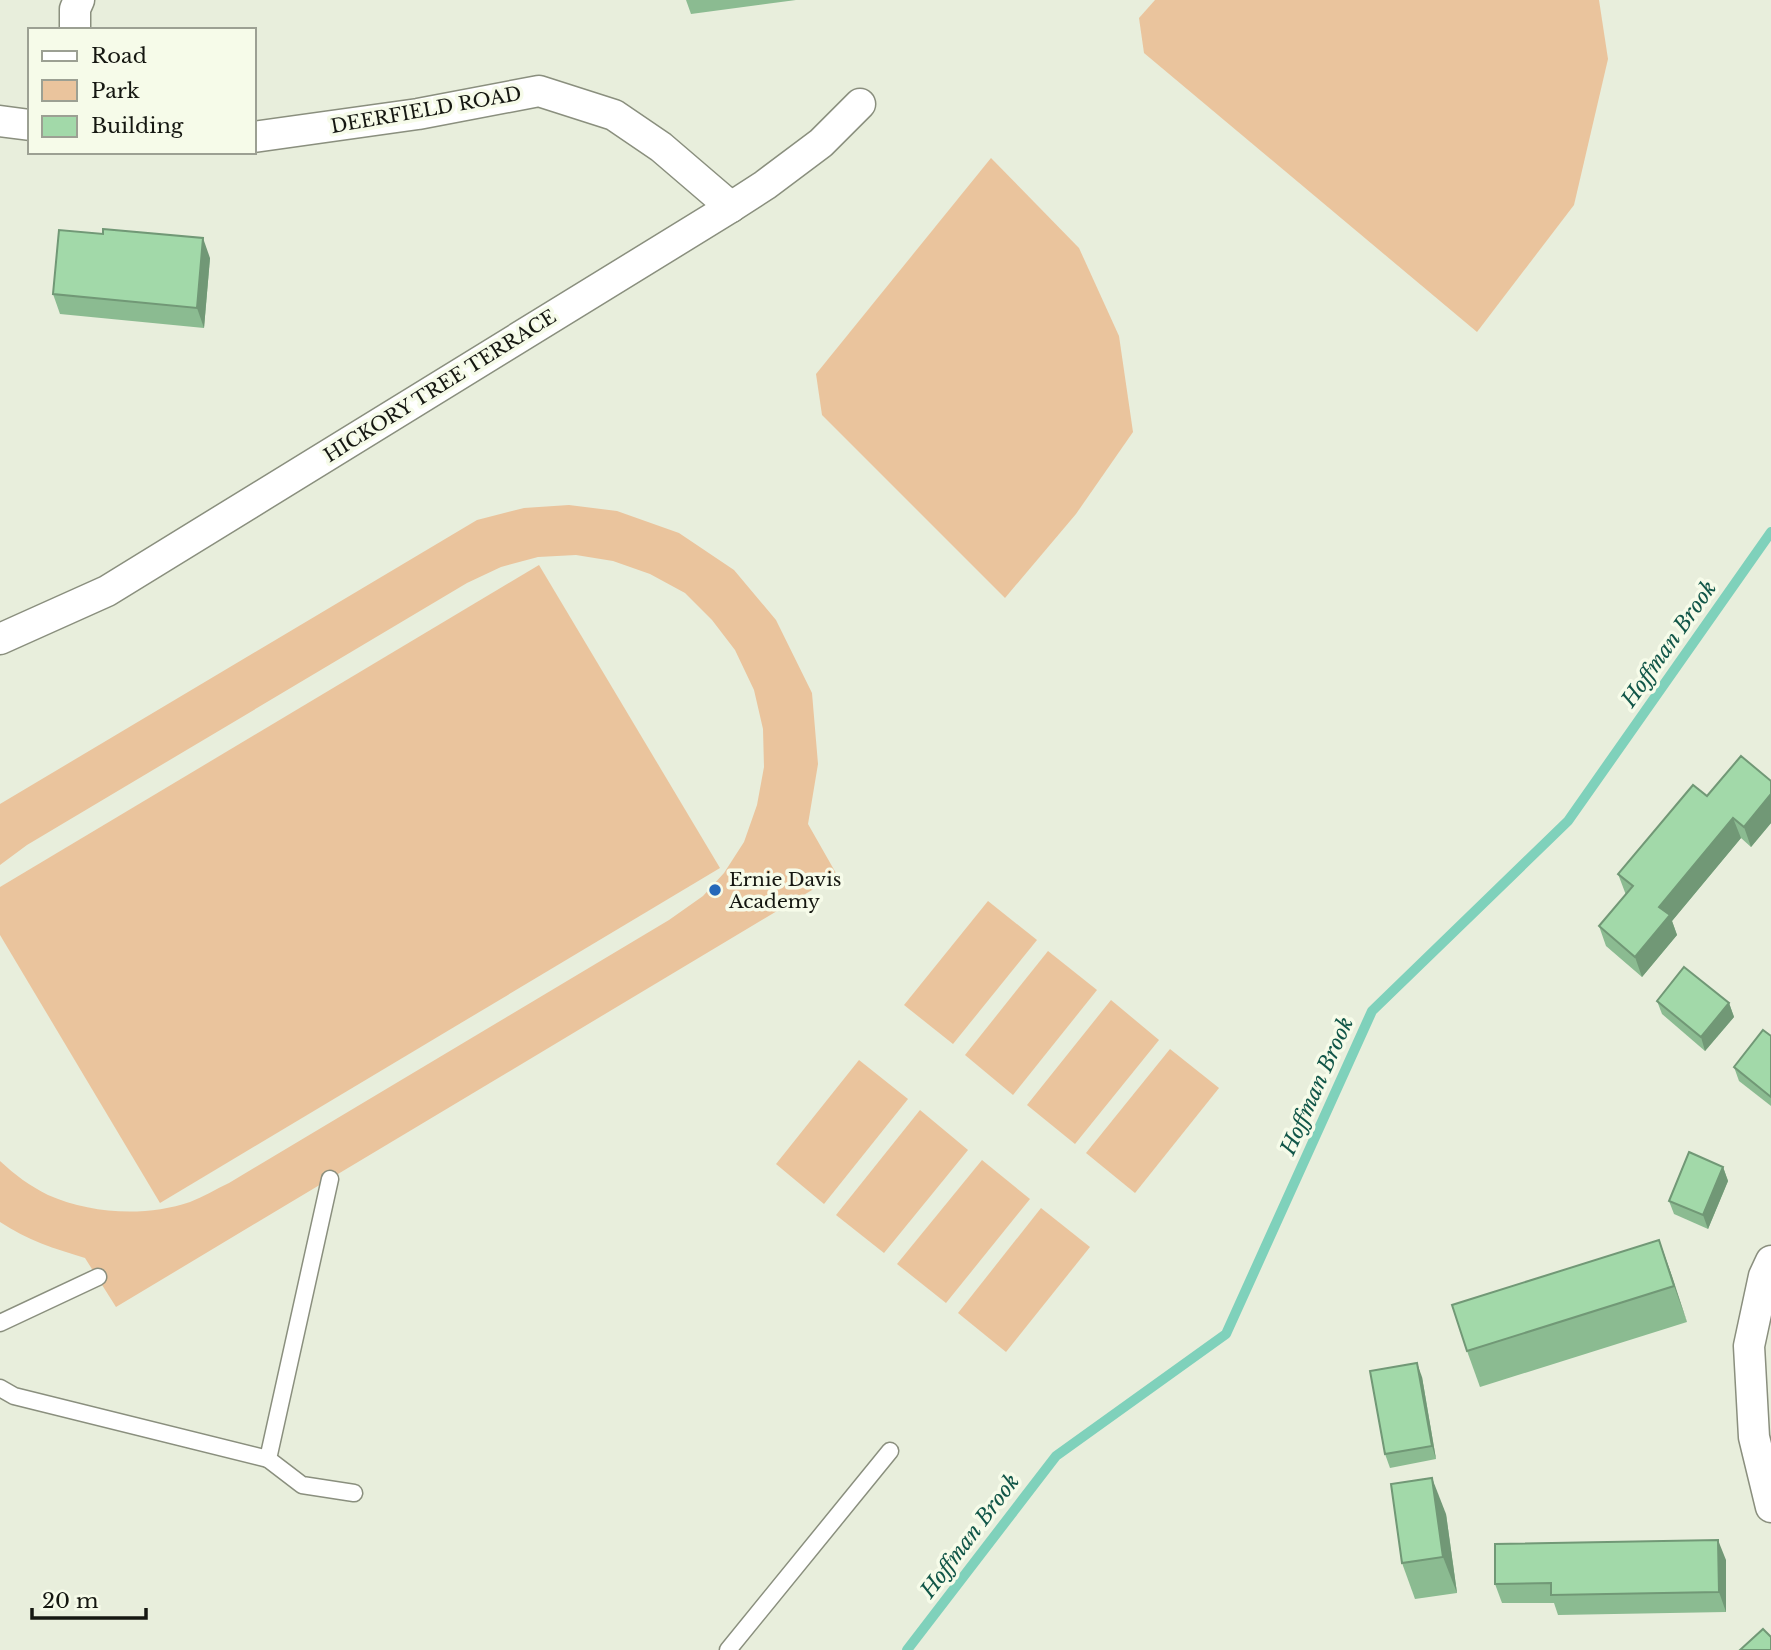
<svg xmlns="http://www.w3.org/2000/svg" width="1771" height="1650" font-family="'Libre Baskerville',serif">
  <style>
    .green { fill: #eac49d }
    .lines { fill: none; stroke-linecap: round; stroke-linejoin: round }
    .stream { stroke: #7fd1bb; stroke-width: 10 }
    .lane-casing { stroke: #8a8f7e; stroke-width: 19 }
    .street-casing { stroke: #8a8f7e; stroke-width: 33 }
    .lane { stroke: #fff; stroke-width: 16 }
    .street { stroke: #fff; stroke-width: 30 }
    .wall { fill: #8bbb91 }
    .shaded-wall { fill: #719876 }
    .building { fill: #a2d9a9; stroke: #719876; stroke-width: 2 }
    .poi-dot { fill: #2568b9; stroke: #f6fbe9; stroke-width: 2.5 }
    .labels { text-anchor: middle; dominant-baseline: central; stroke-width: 7; stroke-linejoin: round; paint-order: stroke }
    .street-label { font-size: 19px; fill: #151711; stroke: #f6fbe9 }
    .poi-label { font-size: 19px; fill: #151711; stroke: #f6fbe9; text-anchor: start }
    .water-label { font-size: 21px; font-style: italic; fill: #115648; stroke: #f6fbe9 }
  </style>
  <rect width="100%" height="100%" fill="#e8eedc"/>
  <g class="green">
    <polygon points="1155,0 1599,0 1608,59 1574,205 1477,332 1144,53 1139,18"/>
    <polygon points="991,158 1079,248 1119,336 1133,432 1076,514 1005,598 822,415 816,374"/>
    <path d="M 569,505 L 617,511 L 679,533 L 734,570 L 776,620 L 812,693 L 818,764 L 808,824 L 837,875 L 116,1307 L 85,1258 C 55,1249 27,1240 0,1222 L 0,1161 C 15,1175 30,1186 48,1195 C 91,1214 146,1217 190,1202 C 203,1197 216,1189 229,1183 L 669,920 L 703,896 L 724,873 L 744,842 L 757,805 L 764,767 L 763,729 L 754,690 L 735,650 L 712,620 L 685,593 L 650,574 L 613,561 L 576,555 L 538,557 L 501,567 L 467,583 L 27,845 L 0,865 L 0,804 L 477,520 L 524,508 Z"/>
    <polygon points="539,565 720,868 160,1203 0,935 0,887"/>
    <polygon points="988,901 1037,940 953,1044 904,1005"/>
    <polygon points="1048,951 1097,990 1013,1095 965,1055"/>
    <polygon points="1111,1000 1159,1040 1075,1144 1027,1105"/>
    <polygon points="1170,1049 1219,1088 1135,1193 1086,1153"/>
    <polygon points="859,1060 908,1099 824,1204 776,1164"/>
    <polygon points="920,1110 968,1150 884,1253 836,1215"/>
    <polygon points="982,1160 1030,1199 946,1303 897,1264"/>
    <polygon points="1041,1208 1090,1247 1006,1352 958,1313"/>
  </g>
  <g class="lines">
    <polyline class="stream" points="907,1650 1056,1456 1226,1334 1372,1011 1568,821 1771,532"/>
    <g class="lane-casing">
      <g id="lane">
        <polyline points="330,1179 268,1459 302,1485 354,1493"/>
        <polyline points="0,1323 98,1277"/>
        <polyline points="0,1388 14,1396 268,1459"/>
        <polyline points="728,1650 890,1451"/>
      </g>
    </g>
    <g class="street-casing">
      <g id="street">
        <polyline points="75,30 75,9 79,0"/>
        <polyline points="0,121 30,125"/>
        <polyline points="254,137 418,114 539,91 614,115 661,147 731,207"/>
        <polyline points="0,639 107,591 731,207 765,185 821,143 860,104"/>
        <polyline points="1771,1261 1764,1276 1749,1346 1754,1437 1771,1507"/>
      </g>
    </g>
    <use href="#lane" class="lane"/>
    <use href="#street" class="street"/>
  </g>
  <g class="wall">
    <polygon points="686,0 796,0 691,14"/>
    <polygon points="103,234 210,258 204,328 60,314 53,294"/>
    <polygon points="1771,781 1771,823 1751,847 1741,838 1672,921 1677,935 1642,977 1606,946 1599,926 1626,895 1618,874 1707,796"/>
    <polygon points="1657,1001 1729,1003 1734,1017 1705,1051 1662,1014"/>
    <polygon points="1771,1036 1771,1106 1739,1081 1734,1067"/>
    <polygon points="1723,1167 1728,1181 1708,1229 1674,1214 1669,1201"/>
    <polygon points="1659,1240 1687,1322 1480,1387 1467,1351"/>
    <polygon points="1422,1377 1436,1459 1390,1468 1385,1454"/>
    <polygon points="1446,1514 1457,1593 1415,1599 1402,1563"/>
    <polygon points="1726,1560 1726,1612 1558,1615 1554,1603 1502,1603 1495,1584"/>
  </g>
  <g class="shaded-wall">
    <polygon points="203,238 210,258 204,328 197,308"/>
    <polygon points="1771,794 1771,823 1751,847 1744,827"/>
    <polygon points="1733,818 1741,838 1672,921 1677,935 1642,977 1635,957 1659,907"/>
    <polygon points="1729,1003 1734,1017 1705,1051 1701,1037"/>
    <polygon points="1723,1167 1728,1181 1708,1229 1703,1215"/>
    <polygon points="1659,1240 1672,1276 1687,1322 1674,1286"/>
    <polygon points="1417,1363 1422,1377 1436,1459 1432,1446"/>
    <polygon points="1432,1478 1446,1514 1457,1593 1443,1557"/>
    <polygon points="1718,1540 1726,1560 1726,1612 1719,1592"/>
  </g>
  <g class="building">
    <polygon points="103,229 203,238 197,308 53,294 59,230 103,234"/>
    <polygon points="1741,756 1771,781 1771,794 1744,827 1733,818 1659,907 1670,915 1635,957 1599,926 1633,886 1618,874 1693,785 1707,796"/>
    <polygon points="1684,967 1729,1003 1701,1037 1657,1001"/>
    <polygon points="1763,1030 1771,1036 1771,1097 1734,1067"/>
    <polygon points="1689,1152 1723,1167 1703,1215 1669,1201"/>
    <polygon points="1659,1240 1674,1286 1467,1351 1452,1305"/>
    <polygon points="1417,1363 1432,1446 1385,1454 1370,1371"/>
    <polygon points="1432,1478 1443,1557 1402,1563 1391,1484"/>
    <polygon points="1718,1540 1719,1592 1551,1595 1551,1583 1495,1584 1495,1544"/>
    <polygon points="1763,1629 1771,1637 1771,1650 1740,1650"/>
  </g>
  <circle class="poi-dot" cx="715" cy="890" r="7"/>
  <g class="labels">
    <g class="street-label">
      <text transform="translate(426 110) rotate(-10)">DEERFIELD ROAD</text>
      <text transform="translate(440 386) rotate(-32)">HICKORY TREE TERRACE</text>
    </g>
    <g class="poi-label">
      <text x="729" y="879">Ernie Davis<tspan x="729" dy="22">Academy</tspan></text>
    </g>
    <g class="water-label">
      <text transform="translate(1669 644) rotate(-55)">Hoffman Brook</text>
      <text transform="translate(1317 1086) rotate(-66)">Hoffman Brook</text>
      <text transform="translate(970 1536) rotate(-53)">Hoffman Brook</text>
    </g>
  </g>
  <rect x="28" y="28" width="228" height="126" fill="#f6fbe9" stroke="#9ca093" stroke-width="2"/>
  <rect x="42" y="51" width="35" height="10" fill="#ffffff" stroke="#9ca093" stroke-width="2"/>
  <text x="91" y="63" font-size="21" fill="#151711">Road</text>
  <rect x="42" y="80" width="35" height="21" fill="#eac49d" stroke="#9ca093" stroke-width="2"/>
  <text x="91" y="98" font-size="21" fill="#151711">Park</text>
  <rect x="42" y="116" width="35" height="21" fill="#a2d9a9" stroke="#9ca093" stroke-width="2"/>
  <text x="91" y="133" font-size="21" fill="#151711">Building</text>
  <path d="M32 1608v10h114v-10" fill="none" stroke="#151711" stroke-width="3.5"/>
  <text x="42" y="1608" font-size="21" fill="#151711" stroke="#f6fbe9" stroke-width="5" paint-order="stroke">20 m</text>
</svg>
